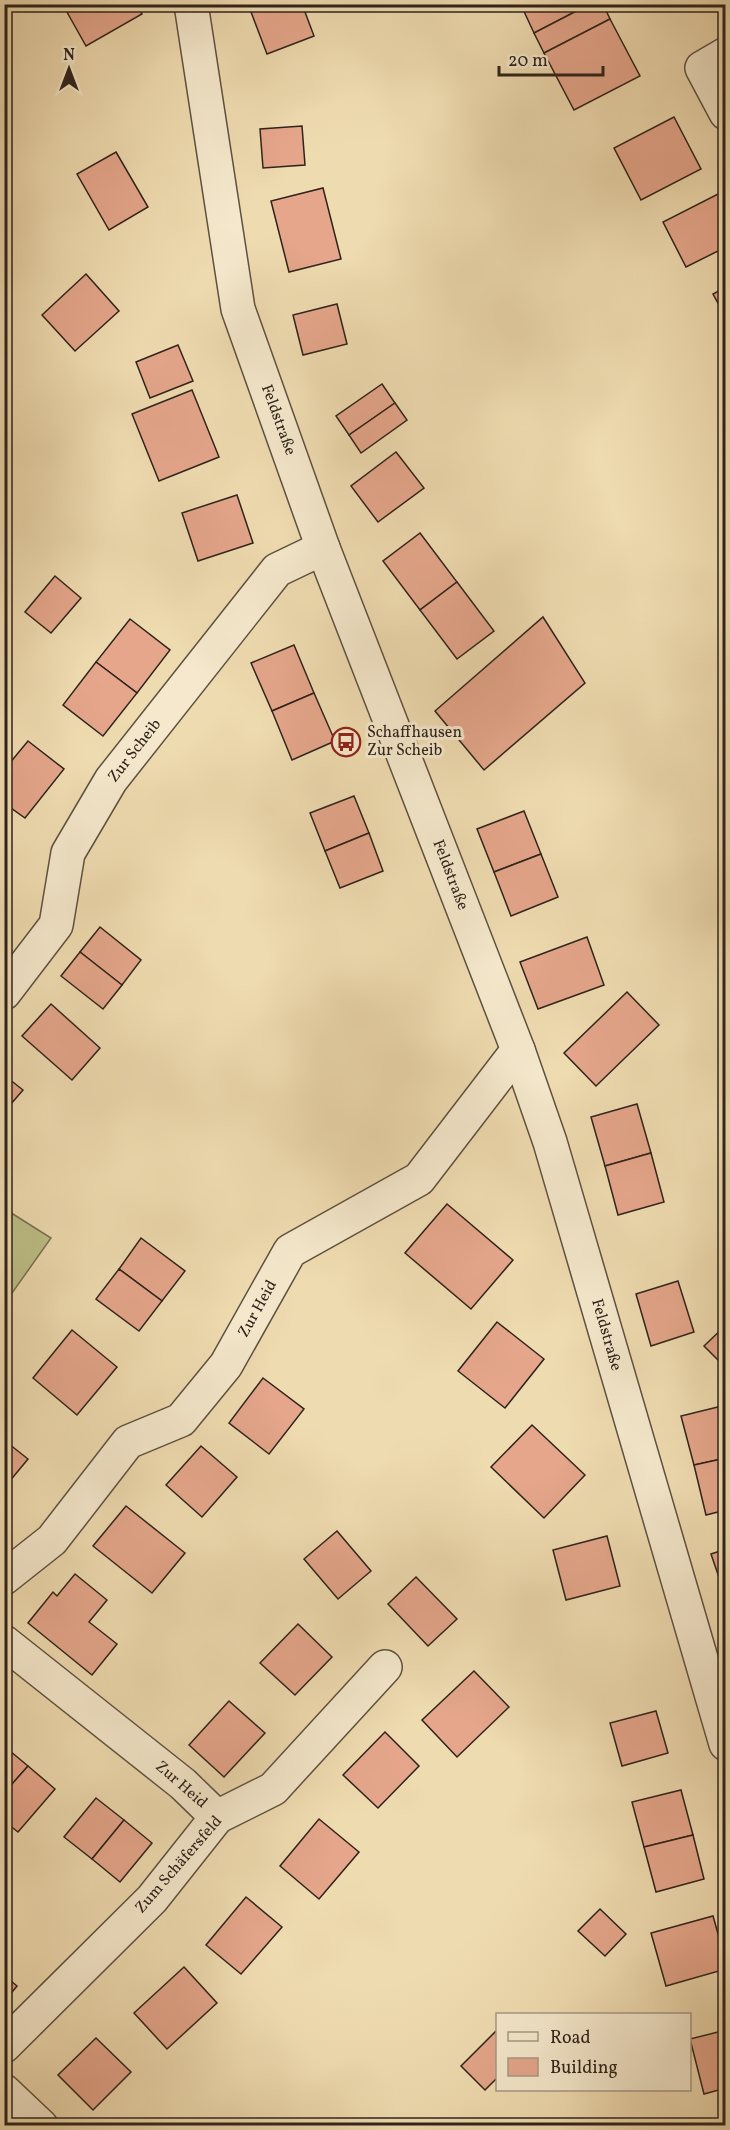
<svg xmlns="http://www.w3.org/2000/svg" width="730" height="2130" font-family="Vollkorn,serif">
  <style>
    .green { fill: #bebf88; stroke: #767152; stroke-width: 1.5 }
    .building { fill: #e5a68b; stroke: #2e231b; stroke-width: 1.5 }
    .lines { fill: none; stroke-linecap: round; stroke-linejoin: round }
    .minor-casing { stroke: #5e5140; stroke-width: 36 }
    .minor { stroke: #f5e8cc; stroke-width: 33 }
    .labels { text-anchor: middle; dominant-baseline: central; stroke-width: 6; stroke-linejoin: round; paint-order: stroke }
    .street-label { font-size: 16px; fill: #2e231b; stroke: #f5e8cc }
    .poi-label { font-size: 16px; fill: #2e231b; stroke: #f5e8cc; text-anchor: start }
  </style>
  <rect width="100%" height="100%" fill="#efdbb0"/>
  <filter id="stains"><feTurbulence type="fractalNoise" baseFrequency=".00333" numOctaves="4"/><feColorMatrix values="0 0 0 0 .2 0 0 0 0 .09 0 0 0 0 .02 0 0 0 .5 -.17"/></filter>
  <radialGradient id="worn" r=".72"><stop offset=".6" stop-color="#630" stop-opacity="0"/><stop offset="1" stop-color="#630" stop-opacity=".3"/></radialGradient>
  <polygon class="green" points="5,1209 51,1238 5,1303"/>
  <g class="building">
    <polygon points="136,4 142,14 86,46 63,5"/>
    <polygon points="248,4 302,4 314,36 267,54"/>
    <polygon points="522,4 590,4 534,33 521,5"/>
    <polygon points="590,4 603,4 610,19 544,53 534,33"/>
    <polygon points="610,19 640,76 574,110 544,53"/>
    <polygon points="674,117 701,169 641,200 614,148"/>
    <polygon points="302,126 305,165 263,168 260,129"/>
    <polygon points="116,152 148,207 109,230 77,174"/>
    <polygon points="323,188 341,259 289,272 271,201"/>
    <polygon points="720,193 726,204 726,247 686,267 663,222"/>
    <polygon points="86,274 119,311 75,351 42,315"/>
    <polygon points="726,287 726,318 713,294"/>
    <polygon points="337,304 347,344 303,355 293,315"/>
    <polygon points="178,345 193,381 150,398 136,362"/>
    <polygon points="382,384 395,403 349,435 336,416"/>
    <polygon points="192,390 219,457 159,481 132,414"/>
    <polygon points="395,403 407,420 361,453 349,435"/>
    <polygon points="396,452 424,488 378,522 351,486"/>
    <polygon points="237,495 253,543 198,561 182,513"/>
    <polygon points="420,533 457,582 420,610 383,561"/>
    <polygon points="55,576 81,598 51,633 25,612"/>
    <polygon points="457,582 494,631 457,659 420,610"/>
    <polygon points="543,617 585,683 484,770 435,711"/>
    <polygon points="130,619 170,650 137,693 96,662"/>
    <polygon points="294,645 314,693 272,711 251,663"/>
    <polygon points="96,662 137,693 103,736 63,705"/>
    <polygon points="314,693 335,741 292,760 272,711"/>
    <polygon points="28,741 64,769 25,818 4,803 4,770"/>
    <polygon points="354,796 369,833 325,851 310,813"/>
    <polygon points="524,811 541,854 494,872 477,829"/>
    <polygon points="369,833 383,871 340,888 325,851"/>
    <polygon points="541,854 558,897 511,916 494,872"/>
    <polygon points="100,927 141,960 122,985 80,952"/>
    <polygon points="587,937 604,985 538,1009 520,962"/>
    <polygon points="80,952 122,985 103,1009 61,976"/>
    <polygon points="627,992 659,1025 596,1086 564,1053"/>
    <polygon points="51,1004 100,1048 72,1080 22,1036"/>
    <polygon points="4,1075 23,1090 4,1112"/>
    <polygon points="637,1104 651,1153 605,1166 591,1117"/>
    <polygon points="651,1153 664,1202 618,1215 605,1166"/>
    <polygon points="447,1204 513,1260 471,1309 405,1253"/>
    <polygon points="141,1238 185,1271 162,1301 119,1269"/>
    <polygon points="119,1269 162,1301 139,1331 96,1299"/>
    <polygon points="678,1281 694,1332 651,1346 636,1294"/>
    <polygon points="497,1322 544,1359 505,1408 458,1371"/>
    <polygon points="726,1325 726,1368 704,1346"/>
    <polygon points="72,1330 117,1367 77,1415 33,1378"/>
    <polygon points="263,1378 304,1409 269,1454 229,1423"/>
    <polygon points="726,1405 726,1458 694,1465 681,1416"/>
    <polygon points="532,1425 585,1475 544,1518 491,1467"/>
    <polygon points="4,1440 28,1459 4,1488"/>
    <polygon points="201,1446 237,1477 202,1517 166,1485"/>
    <polygon points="726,1458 726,1510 706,1515 694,1465"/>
    <polygon points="126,1506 185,1553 152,1593 93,1546"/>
    <polygon points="337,1531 371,1571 338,1599 304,1559"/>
    <polygon points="607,1536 620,1586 566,1600 553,1550"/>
    <polygon points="726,1549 726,1598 711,1554"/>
    <polygon points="75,1574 107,1600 89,1622 117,1644 92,1675 28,1623 53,1592 57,1596"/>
    <polygon points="416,1577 457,1619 428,1646 388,1604"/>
    <polygon points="298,1624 332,1657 295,1695 260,1663"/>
    <polygon points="474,1671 509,1707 457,1757 422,1720"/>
    <polygon points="229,1701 265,1733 224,1777 189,1745"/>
    <polygon points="656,1711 668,1753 622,1766 610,1723"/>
    <polygon points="385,1732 419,1766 378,1808 343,1775"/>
    <polygon points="4,1746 28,1766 4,1793"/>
    <polygon points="28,1766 55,1789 18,1832 4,1821 4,1793"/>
    <polygon points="681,1790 693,1835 644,1847 632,1802"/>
    <polygon points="96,1798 124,1820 92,1859 64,1837"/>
    <polygon points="319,1819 359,1852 319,1899 280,1866"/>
    <polygon points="124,1820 152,1843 120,1882 92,1859"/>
    <polygon points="693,1835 704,1879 656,1892 644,1847"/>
    <polygon points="246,1897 282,1927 241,1974 206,1945"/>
    <polygon points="600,1909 626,1934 605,1956 578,1931"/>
    <polygon points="713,1916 726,1962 726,1969 666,1986 651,1933"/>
    <polygon points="184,1967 217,2003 167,2049 134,2013"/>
    <polygon points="4,1975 17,1986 4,2002"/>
    <polygon points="498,2029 498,2077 485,2090 461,2066"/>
    <polygon points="726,2030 726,2088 704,2094 690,2039"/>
    <polygon points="96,2038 131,2072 93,2110 58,2075"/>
  </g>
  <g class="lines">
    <g class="minor-casing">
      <g id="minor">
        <polyline points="191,4 238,309 323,548 518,1050 550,1142 726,1744"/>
        <polyline points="726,54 702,68 726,113"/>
        <polyline points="4,993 56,925 68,853 111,780 277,570 323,548"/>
        <polyline points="4,1578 52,1540 128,1442 181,1420 226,1365 290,1251 419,1179 518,1050"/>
        <polyline points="4,1642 183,1784 217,1817"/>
        <polyline points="4,2046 152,1899 217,1817 273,1789 385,1667"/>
        <polyline points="4,2091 41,2126"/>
      </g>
    </g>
    <use href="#minor" class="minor"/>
  </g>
  <defs>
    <g id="bus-ring" transform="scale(1.5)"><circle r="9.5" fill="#f5e8cc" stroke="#8f2418" stroke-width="1.5"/><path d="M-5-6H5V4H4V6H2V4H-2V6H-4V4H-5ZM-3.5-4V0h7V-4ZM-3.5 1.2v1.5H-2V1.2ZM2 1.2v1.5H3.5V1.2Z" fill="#8f2418"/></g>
  </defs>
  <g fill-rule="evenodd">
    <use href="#bus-ring" x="346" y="742"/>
  </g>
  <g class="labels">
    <g class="street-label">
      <text transform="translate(278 420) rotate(70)">Feldstraße</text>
      <text transform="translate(135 751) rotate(-52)">Zur Scheib</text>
      <text transform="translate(450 875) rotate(69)">Feldstraße</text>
      <text transform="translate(258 1309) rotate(-61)">Zur Heid</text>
      <text transform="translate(606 1335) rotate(74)">Feldstraße</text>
      <text transform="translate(181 1785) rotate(41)">Zur Heid</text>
      <text transform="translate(179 1865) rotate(-49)">Zum Schäfersfeld</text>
    </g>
    <g class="poi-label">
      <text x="367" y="733">Schaffhausen<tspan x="367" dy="18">Zur Scheib</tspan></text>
    </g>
  </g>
  <rect width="730" height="2130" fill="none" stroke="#efdbb0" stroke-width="24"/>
  <rect x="6" y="6" width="718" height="2118" fill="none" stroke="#2e231b" stroke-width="3"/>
  <rect x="12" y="12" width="706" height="2106" fill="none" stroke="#2e231b" stroke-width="1.5"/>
  <rect x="496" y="2013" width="195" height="78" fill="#f5e8cc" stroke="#a59985" stroke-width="1.5"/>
  <rect x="508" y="2032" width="30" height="9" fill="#f5e8cc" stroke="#a59985" stroke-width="1.5"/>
  <text x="550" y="2043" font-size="18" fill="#2e231b">Road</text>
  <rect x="508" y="2058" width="30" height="18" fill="#e5a68b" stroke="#a59985" stroke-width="1.5"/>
  <text x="550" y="2073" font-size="18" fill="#2e231b">Building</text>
  <g transform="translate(69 69)" stroke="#f5e8cc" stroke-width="4.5" paint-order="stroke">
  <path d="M0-4.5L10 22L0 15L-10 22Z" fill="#2e231b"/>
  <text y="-9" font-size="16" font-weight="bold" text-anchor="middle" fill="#2e231b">N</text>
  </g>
  <path d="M499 66v9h104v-9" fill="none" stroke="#2e231b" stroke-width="3"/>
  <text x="508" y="66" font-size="18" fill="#2e231b" stroke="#f5e8cc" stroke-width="4.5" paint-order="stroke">20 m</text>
  <rect width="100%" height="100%" filter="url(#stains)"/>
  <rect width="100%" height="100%" fill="url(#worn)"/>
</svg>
